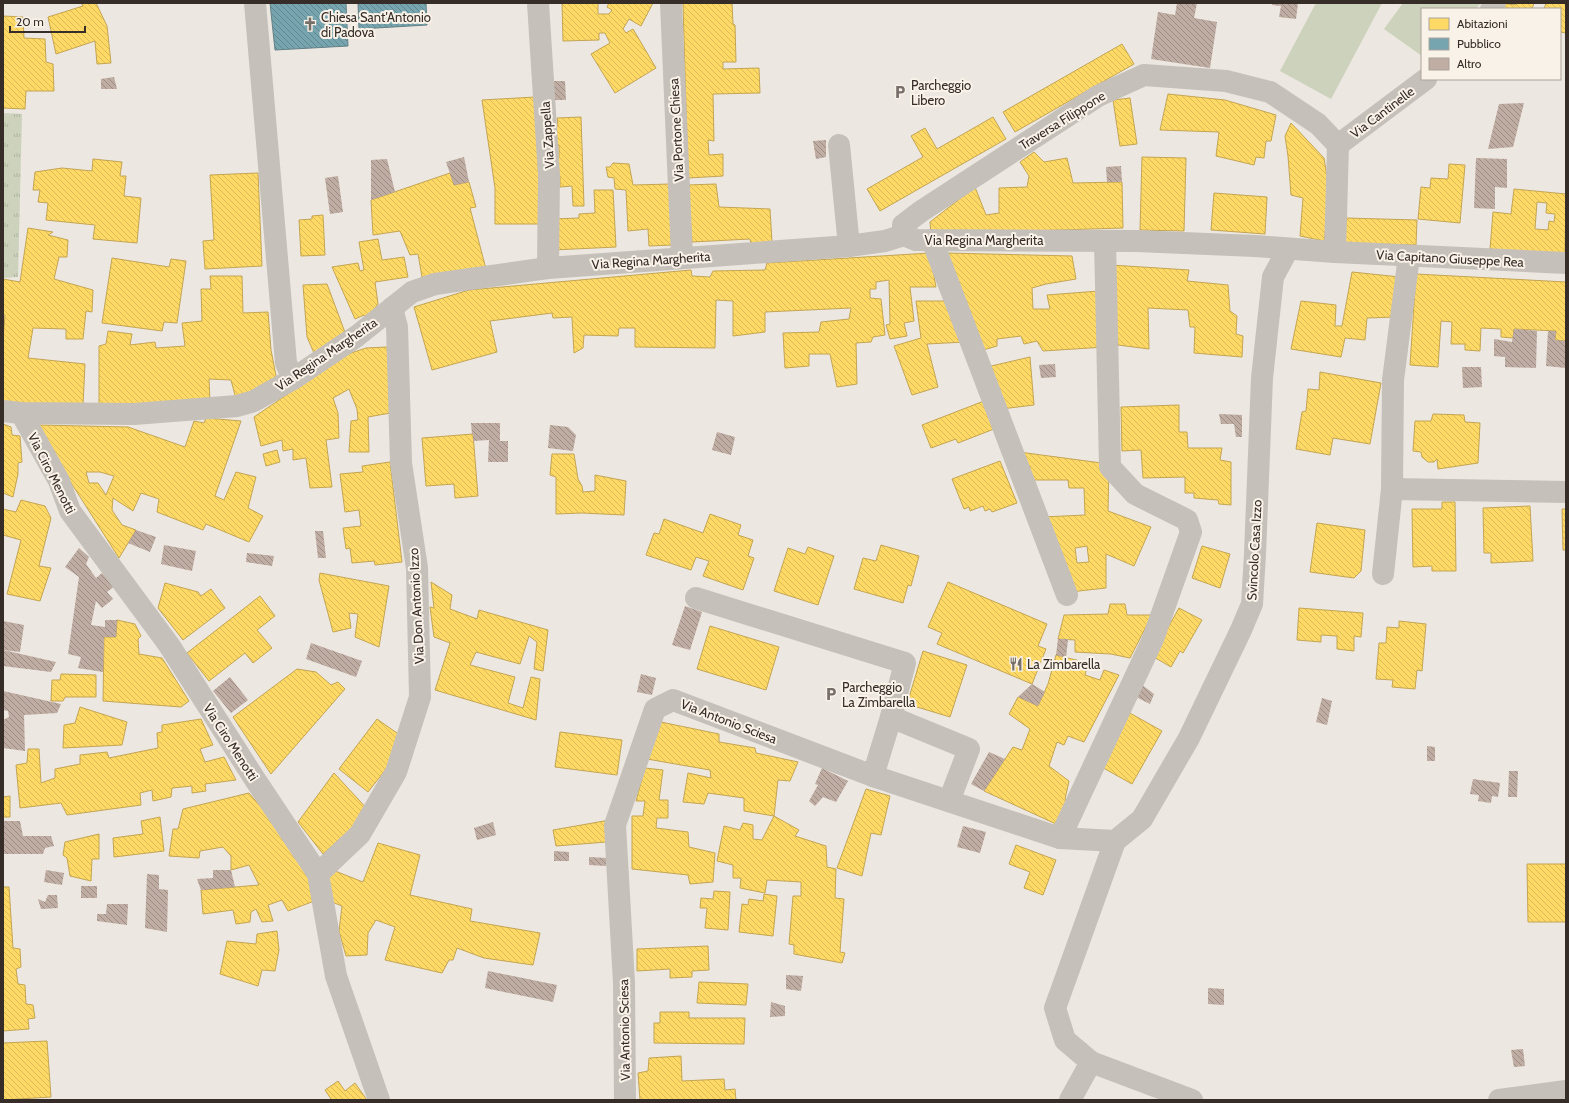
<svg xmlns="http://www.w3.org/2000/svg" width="1569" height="1103" font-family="Cabin,sans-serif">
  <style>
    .grass { fill: url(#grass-tufts) }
    .pitch { fill: #ccd2bb }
    .homes { fill: url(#homes-back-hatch); stroke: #c3a553; fill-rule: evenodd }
    .public { fill: url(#public-back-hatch); stroke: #638186 }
    .building { fill: url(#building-back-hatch) }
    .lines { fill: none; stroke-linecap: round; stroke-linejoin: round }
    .minor { stroke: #c5c0ba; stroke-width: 22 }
    .labels { text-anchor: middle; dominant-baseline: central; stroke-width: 4; stroke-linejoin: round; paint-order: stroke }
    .poi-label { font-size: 13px; fill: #362d28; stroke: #f9f2e8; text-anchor: start }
    .street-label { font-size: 13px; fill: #362d28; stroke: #f9f2e8 }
  </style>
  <defs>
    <pattern id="grass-tufts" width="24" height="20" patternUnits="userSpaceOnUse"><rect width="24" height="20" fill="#ccd2bb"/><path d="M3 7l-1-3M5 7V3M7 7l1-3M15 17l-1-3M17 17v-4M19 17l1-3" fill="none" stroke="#b0b5a1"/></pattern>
    <pattern id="homes-back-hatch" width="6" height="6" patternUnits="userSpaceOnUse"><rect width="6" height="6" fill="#ffd966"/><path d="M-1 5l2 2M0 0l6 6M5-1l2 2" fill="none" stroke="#dbbb58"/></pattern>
    <pattern id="public-back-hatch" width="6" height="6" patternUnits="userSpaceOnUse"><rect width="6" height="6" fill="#76a5af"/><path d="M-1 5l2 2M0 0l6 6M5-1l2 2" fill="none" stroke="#62878e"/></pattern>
    <pattern id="building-back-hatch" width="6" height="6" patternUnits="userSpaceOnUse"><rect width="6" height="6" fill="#bfaca2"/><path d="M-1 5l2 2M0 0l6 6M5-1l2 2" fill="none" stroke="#9c8c84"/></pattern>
  </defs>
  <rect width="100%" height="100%" fill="#ece7e0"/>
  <polygon class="grass" points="3,113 22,114 18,277 3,278"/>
  <g class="pitch">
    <polygon points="1316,3 1382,3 1331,99 1280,71"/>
    <polygon points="1403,3 1481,3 1476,9 1422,9 1422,56 1384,29"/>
  </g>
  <g class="homes">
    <polygon points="81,3 96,3 107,26 111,63 97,64 95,41 56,54 48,17 83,6"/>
    <polygon points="562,3 598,3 598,14 609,14 612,10 607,7 609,3 653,3 641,26 629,19 623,29 626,33 633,29 656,68 615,93 591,54 610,43 605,33 599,33 599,40 563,41"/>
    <polygon points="683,3 732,3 733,24 735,25 736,62 723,62 723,69 759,68 760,93 713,94 714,141 708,140 709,155 723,154 723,176 688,178"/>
    <polygon points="1500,3 1516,5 1516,3 1534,3 1532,9 1498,9"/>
    <polygon points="1546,3 1566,3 1566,33 1560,32 1560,9 1544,9"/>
    <polygon points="3,16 23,17 24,38 45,39 46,62 53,64 54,91 26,91 25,109 3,108"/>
    <polygon points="1122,44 1134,64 1015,132 1003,112"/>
    <polygon points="1168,94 1225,100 1276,115 1271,141 1266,141 1264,158 1256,157 1254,165 1216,156 1219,132 1160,130"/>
    <polygon points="535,97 541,224 495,224 495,188 482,100"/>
    <polygon points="1130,98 1137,144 1120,146 1113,100"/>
    <polygon points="581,117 584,206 573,206 572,186 560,187 560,177 555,157 559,157 559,145 555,145 554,126 558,126 557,118"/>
    <polygon points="993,117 1006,139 880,211 867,189 923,157 911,136 925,128 937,149"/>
    <polygon points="1291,123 1324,158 1330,196 1324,241 1300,236 1303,198 1291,195 1288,156 1285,136"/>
    <polygon points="1034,152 1044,162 1067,158 1073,183 1122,182 1123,228 931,234 930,222 975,187 986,215 999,213 999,188 1027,187 1029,176 1020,162"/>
    <polygon points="1142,157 1186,158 1184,231 1140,230"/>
    <polygon points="93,159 122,162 120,176 126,176 124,196 141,198 137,243 93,239 95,225 46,220 48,203 38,202 40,190 33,190 35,172 62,168 92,171"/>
    <polygon points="613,163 629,164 633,185 671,184 673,245 649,246 648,229 628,231 626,190 615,189 614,178 608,177 606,167 610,167"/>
    <polygon points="1449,164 1465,165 1460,223 1418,219 1421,187 1430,188 1431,178 1448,179"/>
    <polygon points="258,173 262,266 205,269 203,241 214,240 210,175"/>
    <polygon points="450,173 454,185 469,182 476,207 470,208 486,269 422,277 418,254 410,255 400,231 373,235 371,200"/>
    <polygon points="716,184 719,207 770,209 772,242 752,248 750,239 692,242 687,185"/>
    <path d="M 1514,189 L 1566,194 L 1565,256 L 1490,249 L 1493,212 L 1511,214 ZM 1537,202 L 1547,203 L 1546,213 L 1555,214 L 1554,222 L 1549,221 L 1548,230 L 1535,229 Z"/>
    <polygon points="594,190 613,190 616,247 553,250 552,219 579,218 579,214 595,213"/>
    <polygon points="1214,193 1267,197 1265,234 1211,230"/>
    <polygon points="323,215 325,255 301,256 299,220 312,219 312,216"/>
    <polygon points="1346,218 1417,220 1416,245 1345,243"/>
    <polygon points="28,228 53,232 48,235 68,240 67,257 59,257 54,279 93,290 92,312 86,311 83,339 66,339 66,329 33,328 28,358 85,364 83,405 3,407 3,339 5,315 3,314 3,279 20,282"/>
    <polygon points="378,239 382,260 404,257 408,277 375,282 378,304 368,318 364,315 355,319 332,267 358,263 360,271 364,270 359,242"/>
    <polygon points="930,253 936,287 910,287 914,321 904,323 907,336 890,339 886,325 890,324 889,280 876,282 876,289 870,289 870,298 881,299 885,335 873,337 871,342 856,343 857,384 837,387 830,354 809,354 809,366 785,368 783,333 819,332 821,322 849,319 851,308 765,312 765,332 733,336 733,301 716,300 715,348 635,347 635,328 619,328 618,336 584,335 583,348 574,353 572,317 553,318 552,313 490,321 497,352 432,370 414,307 469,290 691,270 692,276 710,277 713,271 765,270 767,263"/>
    <polygon points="946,253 1072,256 1076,279 1046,284 1032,288 1033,309 1050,309 1047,295 1099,291 1105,347 1043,351 1037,341 1024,344 1021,336 997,339 997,346 983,350"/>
    <polygon points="112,258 169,267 171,259 186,261 177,323 164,322 162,331 102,323"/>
    <polygon points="1111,265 1189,270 1187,281 1228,285 1230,311 1237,316 1236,334 1243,336 1242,357 1194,353 1195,327 1190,327 1188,310 1148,308 1149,349 1118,345"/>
    <polygon points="1352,272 1400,277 1396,317 1367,318 1365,340 1345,338 1341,357 1291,349 1301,301 1336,305 1335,326 1342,326"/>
    <polygon points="1416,274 1566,282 1566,341 1555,340 1556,331 1514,329 1513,338 1501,337 1501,329 1481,328 1480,351 1465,350 1465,344 1451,344 1452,322 1441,321 1438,367 1410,365"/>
    <polygon points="210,276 242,276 243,313 268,312 271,350 277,381 236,399 231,380 209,379 210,402 99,406 99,346 106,344 108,331 132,334 130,345 155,342 156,348 185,346 182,323 202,321 201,289 211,289"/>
    <polygon points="327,284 346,335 317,360 307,337 303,285"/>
    <polygon points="916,301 950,301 965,342 927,344 938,387 912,395 894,346 921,338"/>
    <polygon points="387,347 396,412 368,417 369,452 349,452 351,421 358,420 357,409 349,389 333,398 338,413 339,438 326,440 332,487 310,488 306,458 293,460 293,449 283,451 282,440 261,446 254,417 345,355 366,348"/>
    <polygon points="1030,357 1034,405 1001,409 987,367"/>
    <polygon points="1320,372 1381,383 1370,444 1333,438 1330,455 1296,449 1302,412 1306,411 1308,389 1319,390"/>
    <polygon points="984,401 994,429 958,443 956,439 931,448 922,425"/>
    <polygon points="1179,405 1179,432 1187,432 1188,448 1222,448 1220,460 1231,462 1231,505 1219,504 1218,500 1194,498 1194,493 1185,493 1185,477 1143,478 1141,450 1122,451 1121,407"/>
    <polygon points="1433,414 1464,415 1465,422 1480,423 1478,463 1438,469 1437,459 1434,462 1428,462 1422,457 1421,452 1413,451 1415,421 1431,421"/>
    <path d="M 206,418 L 241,421 L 215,496 L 224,500 L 236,472 L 256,477 L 248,508 L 263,516 L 249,542 L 206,524 L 203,530 L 157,512 L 159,499 L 141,493 L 133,511 L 113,498 L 112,510 L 122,525 L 136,530 L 119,558 L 38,431 L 39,425 L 128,427 L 185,447 L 194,421 L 204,423 ZM 86,472 L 100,472 L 114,476 L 106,495 L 98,483 L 89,483 Z"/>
    <polygon points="3,424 11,427 12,435 20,436 22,462 18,463 18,474 13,497 3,493"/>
    <polygon points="473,434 478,496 455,498 454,484 426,486 422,438"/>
    <polygon points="277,450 280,462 266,466 263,454"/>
    <path d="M 1019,452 L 1109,464 L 1108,511 L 1151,527 L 1134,566 L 1106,554 L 1106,588 L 1070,592 L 1042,517 L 1085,515 L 1084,488 L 1069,488 L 1068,480 L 1029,480 L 1030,466 L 1024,467 ZM 1087,546 L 1089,562 L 1077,563 L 1075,548 Z"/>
    <polygon points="552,454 574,454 578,479 582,486 583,492 595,491 595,475 626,481 624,515 582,513 556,514 556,477 550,475"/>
    <polygon points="1000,461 1017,503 992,512 990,509 985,511 983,506 970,511 969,507 964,509 952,479"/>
    <polygon points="390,462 402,562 375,565 374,561 352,563 350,548 346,549 343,528 361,526 359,510 345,512 340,474 363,472 362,466"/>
    <polygon points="21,500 45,506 51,518 39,566 51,568 40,601 7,594 21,540 3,535 3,509 16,512"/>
    <polygon points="1442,502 1455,502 1456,571 1432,571 1432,566 1413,567 1412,509 1442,509"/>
    <polygon points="1530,506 1533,561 1491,563 1491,553 1484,553 1483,508"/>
    <polygon points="1562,509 1566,509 1566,550 1563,550"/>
    <polygon points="710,514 741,525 738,535 753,540 748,556 754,558 743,590 703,576 709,561 696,557 691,570 646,555 654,533 659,534 664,519 703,533"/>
    <polygon points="1317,523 1365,530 1361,571 1354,578 1310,572"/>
    <polygon points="881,545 919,556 911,586 908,585 903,603 854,589 863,558 876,561"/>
    <polygon points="1202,546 1230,554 1220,588 1192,578"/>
    <polygon points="808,547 834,556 818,605 774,591 788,548 805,554"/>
    <polygon points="320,573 389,586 379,647 355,637 358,614 349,613 351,628 333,632 319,580"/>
    <polygon points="431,582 452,595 450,609 477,619 479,610 548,630 543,671 534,669 537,642 529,636 520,664 476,652 470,665 515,677 508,703 523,708 531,677 540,679 536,720 435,690 450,643 434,637 430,607 434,608"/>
    <polygon points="948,582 1047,624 1038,646 1046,649 1032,684 937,644 942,633 928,627"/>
    <polygon points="165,583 198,592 201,596 211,589 225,608 183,640 158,608"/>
    <polygon points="260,596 275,616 257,630 272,648 253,663 245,653 209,681 187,653"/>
    <polygon points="1110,604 1125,604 1127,615 1152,615 1130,658 1111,654 1075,652 1075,640 1058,639 1064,615 1108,614"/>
    <polygon points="1179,608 1202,620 1183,653 1180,651 1171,667 1152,656"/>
    <polygon points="1299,608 1363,613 1361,637 1354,636 1354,651 1337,649 1337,636 1321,635 1321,642 1297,640"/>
    <polygon points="117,620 135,624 141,636 138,639 139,654 162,658 189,701 181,707 103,701 104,637 116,637"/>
    <polygon points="1399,621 1426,624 1422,671 1417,670 1415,689 1392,687 1393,680 1376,679 1379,643 1386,643 1387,627 1399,628"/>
    <polygon points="710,626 779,647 766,690 697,669"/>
    <polygon points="923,651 967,665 950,717 907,704"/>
    <polygon points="1056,655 1088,663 1085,675 1100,680 1104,670 1119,675 1084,742 1068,736 1064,745 1057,742 1049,766 1069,781 1065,799 1069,803 1056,824 984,791 1013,747 1022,750 1030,729 1009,714 1018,697 1038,706 1048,684"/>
    <polygon points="297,669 316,672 331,685 338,682 345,689 271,774 233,717"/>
    <polygon points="61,674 96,675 96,697 65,697 63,701 51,701 52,680 60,680"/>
    <polygon points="80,707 127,722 122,745 63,748 64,725 75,723"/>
    <polygon points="1128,712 1162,731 1132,784 1098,765"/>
    <polygon points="201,719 213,745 200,749 205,762 224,757 236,780 205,784 206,791 192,793 192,786 172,788 171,797 153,801 152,790 140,793 141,805 67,815 61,803 20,808 16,765 27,763 28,749 39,749 41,783 55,778 55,769 80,764 80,755 107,752 109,758 158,748 157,733 162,732 162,725"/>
    <polygon points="377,719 404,738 394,759 368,792 339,769"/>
    <polygon points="656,721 719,734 719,742 755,748 756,753 798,762 790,781 778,780 774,816 744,811 744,798 708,793 704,804 683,802 688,773 711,778 710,770 647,759"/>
    <polygon points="560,732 622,740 617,775 555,767"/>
    <polygon points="645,768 663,770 659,800 668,800 668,818 657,818 656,828 688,832 689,847 715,853 713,882 690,884 688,875 632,869 632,816 643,816 645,801 636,801"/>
    <polygon points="334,773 370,812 323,854 298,822"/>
    <polygon points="866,789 890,796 881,835 871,833 862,876 837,868"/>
    <polygon points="249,793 299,852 317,900 288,911 282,900 268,905 273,921 262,922 256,909 251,912 250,922 236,924 233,910 203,914 201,890 259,885 249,865 231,870 231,856 223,847 200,851 199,858 169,856 173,829 178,829 183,809"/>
    <polygon points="10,796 10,817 3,817 3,797"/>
    <polygon points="774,816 799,830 795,836 826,846 827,867 836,869 835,898 844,899 840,952 845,953 842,963 794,954 794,945 789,944 793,896 801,896 801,882 767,880 765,893 740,888 741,878 733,878 733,865 717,861 724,826 740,830 743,823 753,825 753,839 762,840"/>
    <polygon points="160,817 164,851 114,857 113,838 143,834 141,821"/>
    <polygon points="610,820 606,842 556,846 553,830"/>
    <polygon points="99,834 99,859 92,859 91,881 70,876 67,858 63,855 65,842"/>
    <polygon points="378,843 420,855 410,895 472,909 470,921 540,933 533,965 484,958 457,948 453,960 449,960 442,973 385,960 395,927 376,920 368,933 367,955 346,956 339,931 342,906 332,902 329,879 330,869 363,882"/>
    <polygon points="1016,845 1056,860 1043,895 1024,888 1030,872 1009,864"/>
    <polygon points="1527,864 1566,864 1566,922 1528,922"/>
    <polygon points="3,887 9,887 13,948 20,949 21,967 16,969 18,984 25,985 26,1004 33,1005 35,1018 28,1019 29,1029 3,1031"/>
    <polygon points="714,891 730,892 728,930 705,928 707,908 700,908 701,898 713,899"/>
    <polygon points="764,894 777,896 773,936 739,932 742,904 748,905 749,899 763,901"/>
    <polygon points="277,931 279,950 275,971 262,970 258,986 220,974 227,941 256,944 257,934"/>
    <polygon points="708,946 709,970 692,971 692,977 670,978 670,969 637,971 637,949"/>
    <polygon points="699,982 748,984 746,1005 697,1003"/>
    <polygon points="660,1012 689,1012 689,1018 745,1018 744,1044 654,1043 654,1023 660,1023"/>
    <polygon points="47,1041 51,1097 3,1100 3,1043"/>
    <polygon points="681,1056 682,1081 724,1079 725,1090 735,1089 736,1100 640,1100 638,1073 648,1071 649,1058"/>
    <polygon points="338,1081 345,1091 355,1083 367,1100 329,1100 331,1099 325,1090"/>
  </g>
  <g class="public">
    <polygon points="270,3 346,3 348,46 275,50"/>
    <polygon points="358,3 426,3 427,25 359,29"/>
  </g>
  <g class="building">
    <polygon points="1177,3 1197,3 1194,18 1217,22 1210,68 1151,59 1158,12 1175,15"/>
    <polygon points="1272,3 1298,3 1296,19 1279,17 1281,6 1272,5"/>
    <polygon points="114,77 117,89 101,89 101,79"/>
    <polygon points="549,81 565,81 566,100 549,100"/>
    <polygon points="1524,103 1513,147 1488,149 1499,104"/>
    <polygon points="826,140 826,157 816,159 813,141"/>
    <polygon points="464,157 469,182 454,185 446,162"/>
    <polygon points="1476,158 1507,159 1507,188 1495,187 1495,209 1474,208"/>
    <polygon points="387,159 395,192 371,200 371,160"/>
    <polygon points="1121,166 1122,182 1107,182 1106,167"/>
    <polygon points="338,176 343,212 330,214 325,178"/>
    <polygon points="1514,329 1537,331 1536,368 1505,367 1505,357 1494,356 1494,339 1512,342"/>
    <polygon points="1548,331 1556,331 1555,340 1566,341 1566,368 1546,366"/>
    <polygon points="1055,364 1056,377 1041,378 1039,365"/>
    <polygon points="1462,367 1481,367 1482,387 1463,388"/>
    <polygon points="1219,414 1242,415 1242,437 1236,437 1234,424 1221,424"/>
    <polygon points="471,423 500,423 500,441 508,441 508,462 488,462 489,440 473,441 473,434 472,434"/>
    <polygon points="550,425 568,427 576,435 573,451 548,448"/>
    <polygon points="717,432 735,437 731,455 712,450"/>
    <polygon points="136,530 156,537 150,552 128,543"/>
    <polygon points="315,531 323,531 326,558 318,558"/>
    <polygon points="164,545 196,551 192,571 161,564"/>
    <polygon points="79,548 89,557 86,564 96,578 102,573 115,586 107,592 113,599 102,608 96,601 91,625 105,627 105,620 117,620 116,637 104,637 103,672 78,668 81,657 68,654 79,577 65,567"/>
    <polygon points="247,553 274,556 272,566 246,562"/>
    <polygon points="685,606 702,612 690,650 672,645"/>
    <polygon points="3,621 24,625 20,652 3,650"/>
    <polygon points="1058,639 1068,639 1066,658 1056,655"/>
    <polygon points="311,643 362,661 356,677 306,659"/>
    <polygon points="3,650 56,662 51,672 3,666"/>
    <polygon points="641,674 656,678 652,695 637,692"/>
    <polygon points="230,677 248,700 231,713 213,691"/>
    <polygon points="1032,684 1045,692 1038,706 1018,697"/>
    <polygon points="1141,684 1154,694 1150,704 1132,695"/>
    <polygon points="3,691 61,704 57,713 24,715 25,751 3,748 3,720 9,717 8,711 3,710"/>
    <polygon points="1322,698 1332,701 1327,725 1316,722"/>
    <polygon points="1427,746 1435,747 1435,761 1427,761"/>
    <polygon points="989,752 1005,759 984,791 971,784"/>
    <polygon points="822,768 848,781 836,802 823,797 815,806 809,801 818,785 815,784"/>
    <polygon points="1509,771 1518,771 1517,797 1508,797"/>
    <polygon points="1473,779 1500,783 1498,797 1492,796 1491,803 1478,801 1479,795 1470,794"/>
    <polygon points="3,821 20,821 23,836 51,836 54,846 45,848 43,854 4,854"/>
    <polygon points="493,822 496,835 477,840 474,828"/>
    <polygon points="963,826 986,832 980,853 957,847"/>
    <polygon points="554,851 569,852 569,861 554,861"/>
    <polygon points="589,857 607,858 606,866 589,865"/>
    <polygon points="46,870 64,873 62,885 44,882"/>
    <polygon points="213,870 231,870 235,887 201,890 197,879 213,878"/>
    <polygon points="147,874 159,875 159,889 168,890 167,932 145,928"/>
    <rect x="81" y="886" width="16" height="12"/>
    <polygon points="48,895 57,895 58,908 41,909 38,899 45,902"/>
    <polygon points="107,904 128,904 127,925 97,921 97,914 106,914"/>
    <polygon points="488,971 557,985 553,1002 485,988"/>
    <polygon points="786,975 803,976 801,991 786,989"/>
    <polygon points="1208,988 1224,989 1224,1005 1208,1004"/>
    <polygon points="771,1002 785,1006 785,1016 770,1017"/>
    <polygon points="1523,1049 1525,1066 1514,1067 1511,1050"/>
  </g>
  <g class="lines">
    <g class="minor">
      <polyline points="255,3 286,363 293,379"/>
      <polyline points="538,3 549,175 548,268"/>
      <polyline points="671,3 682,257"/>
      <polyline points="1491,9 1495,3"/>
      <polyline points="839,145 849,246"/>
      <polyline points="1338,145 1426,79"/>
      <polyline points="904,235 903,225 920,212 1098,96 1144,75 1226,81 1270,92 1318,124 1338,145 1335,252"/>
      <polyline points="932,240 1067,595"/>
      <polyline points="3,411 21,413 134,414 237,406 254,401 293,379 357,336 412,292 435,284 548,268 849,246 885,241 904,235 916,240 1136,241 1255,246 1335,252 1566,263"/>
      <polyline points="21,413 59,481 70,511 169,645 256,781 318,874 336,976 379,1100"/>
      <polyline points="1392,489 1566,492"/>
      <polyline points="1383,574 1392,489 1393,380 1409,256"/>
      <polyline points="696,598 905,663 891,717 969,749 949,801"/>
      <polyline points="873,776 891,717"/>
      <polyline points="1060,838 1153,639 1191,532 1187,520 1135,494 1110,467 1105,241"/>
      <polyline points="318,874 360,834 396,772 420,697 417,568 401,463 397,327 392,308"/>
      <polyline points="1091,1062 1192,1100"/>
      <polyline points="625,1100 624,983 615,825 655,709 673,700 873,776 1060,838 1115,841"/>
      <polyline points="1070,1100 1091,1062 1065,1040 1055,1008 1115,841 1142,819 1189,738 1241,630 1252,604 1255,554 1262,378 1273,277 1288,249"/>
      <polyline points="1499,1100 1566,1091"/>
    </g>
  </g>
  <defs>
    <g id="church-bare" transform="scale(1.08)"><path d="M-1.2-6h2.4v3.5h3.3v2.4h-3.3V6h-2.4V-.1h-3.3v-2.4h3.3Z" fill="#766e68" stroke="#f9f2e8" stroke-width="2.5" paint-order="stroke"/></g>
    <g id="parking-bare" transform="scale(1.08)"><path d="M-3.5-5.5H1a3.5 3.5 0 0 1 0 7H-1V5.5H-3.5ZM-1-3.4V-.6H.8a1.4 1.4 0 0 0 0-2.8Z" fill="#766e68" stroke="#f9f2e8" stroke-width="2.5" paint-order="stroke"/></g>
    <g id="restaurant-bare" transform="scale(1.08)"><path d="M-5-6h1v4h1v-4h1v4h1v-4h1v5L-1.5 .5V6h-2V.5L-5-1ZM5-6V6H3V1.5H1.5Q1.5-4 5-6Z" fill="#766e68" stroke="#f9f2e8" stroke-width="2.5" paint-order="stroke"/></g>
  </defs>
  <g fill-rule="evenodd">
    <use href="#church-bare" x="310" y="24"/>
    <use href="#parking-bare" x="900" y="92"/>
    <use href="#restaurant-bare" x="1016" y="664"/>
    <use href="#parking-bare" x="831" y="694"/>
  </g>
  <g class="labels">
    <g class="poi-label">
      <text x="321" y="17">Chiesa Sant'Antonio<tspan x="321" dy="15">di Padova</tspan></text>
      <text x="911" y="85">Parcheggio<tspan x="911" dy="15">Libero</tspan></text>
      <text x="1027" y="664">La Zimbarella</text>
      <text x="842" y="687">Parcheggio<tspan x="842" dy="15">La Zimbarella</tspan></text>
    </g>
    <g class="street-label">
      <text transform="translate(1382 112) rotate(-37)">Via Cantinelle</text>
      <text transform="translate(1062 120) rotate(-32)">Traversa Filippone</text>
      <text transform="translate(676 130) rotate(-93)">Via Portone Chiesa</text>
      <text transform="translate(547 135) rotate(-94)">Via Zappella</text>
      <text x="984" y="240">Via Regina Margherita</text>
      <text transform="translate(1450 258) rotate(3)">Via Capitano Giuseppe Rea</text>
      <text transform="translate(651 260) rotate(-4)">Via Regina Margherita</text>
      <text transform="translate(326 354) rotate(-34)">Via Regina Margherita</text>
      <text transform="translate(52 473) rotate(63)">Via Ciro Menotti</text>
      <text transform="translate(1254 550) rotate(-87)">Svincolo Casa Izzo</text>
      <text transform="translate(416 606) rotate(-93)">Via Don Antonio Izzo</text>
      <text transform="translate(729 721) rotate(21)">Via Antonio Sciesa</text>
      <text transform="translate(231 742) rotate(57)">Via Ciro Menotti</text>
      <text transform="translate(624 1030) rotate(-91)">Via Antonio Sciesa</text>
    </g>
  </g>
  <rect width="1569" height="1103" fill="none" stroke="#362d28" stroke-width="8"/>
  <rect x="1421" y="8" width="140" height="72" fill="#f9f2e8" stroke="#aba39b"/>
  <rect x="1429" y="18" width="20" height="12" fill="#ffd966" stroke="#aba39b"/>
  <text x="1457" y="28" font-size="12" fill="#362d28">Abitazioni</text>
  <rect x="1429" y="38" width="20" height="12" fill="#76a5af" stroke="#aba39b"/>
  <text x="1457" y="48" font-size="12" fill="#362d28">Pubblico</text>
  <rect x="1429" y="58" width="20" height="12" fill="#bfaca2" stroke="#aba39b"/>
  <text x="1457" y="68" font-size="12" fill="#362d28">Altro</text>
  <path d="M10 26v6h75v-6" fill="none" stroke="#362d28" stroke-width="2"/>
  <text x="16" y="26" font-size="12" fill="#362d28" stroke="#f9f2e8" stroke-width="3" paint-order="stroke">20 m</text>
</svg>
